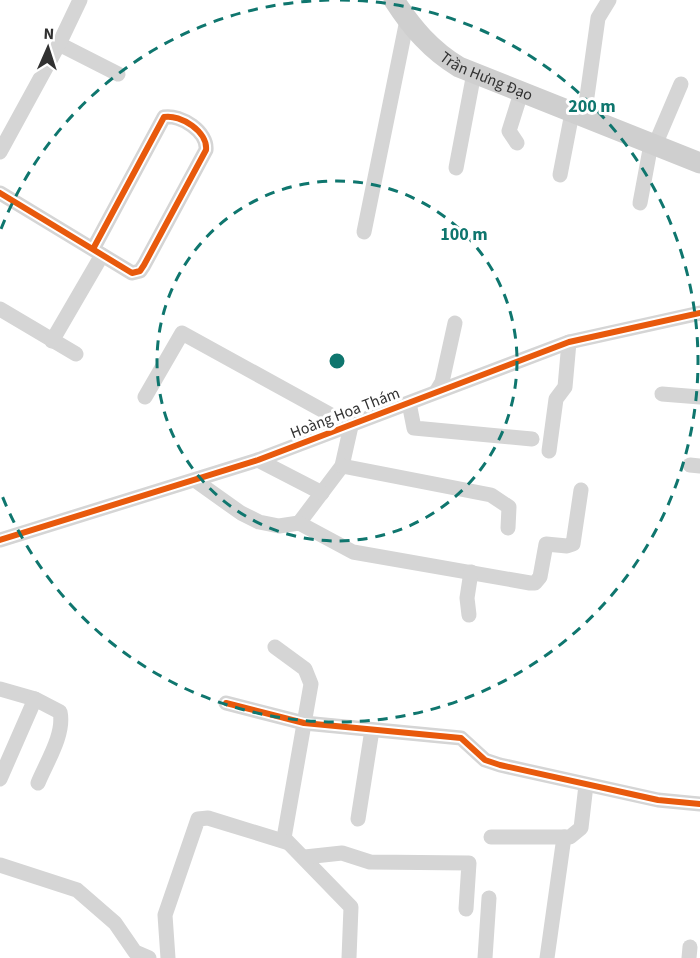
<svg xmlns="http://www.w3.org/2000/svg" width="700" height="958" font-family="'Source Sans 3',sans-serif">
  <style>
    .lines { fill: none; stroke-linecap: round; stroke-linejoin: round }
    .minor { stroke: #d5d5d5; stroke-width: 15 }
    .secondary { stroke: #cfcfcf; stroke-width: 21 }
    .cycleway-casing { stroke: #fff; stroke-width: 10 }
    .cycleway { stroke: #e8590c; stroke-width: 6 }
    .ring { fill: none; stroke: #0f766e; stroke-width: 3; stroke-dasharray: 10 8 }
    .labels { text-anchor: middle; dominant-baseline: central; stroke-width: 6; stroke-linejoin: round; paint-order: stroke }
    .street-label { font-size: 16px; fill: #313131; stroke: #fff }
    .centre { fill: #0f766e; stroke: #fff; stroke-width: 3 }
    .ring-label { font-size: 18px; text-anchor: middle; font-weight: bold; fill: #0f766e; stroke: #fff; stroke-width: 6; stroke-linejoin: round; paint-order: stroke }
  </style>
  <rect width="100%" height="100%" fill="#fff"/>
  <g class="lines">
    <g class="minor">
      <polyline points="59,44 118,74"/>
      <polyline points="584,118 598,18 609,0"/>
      <polyline points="517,143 509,131 521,93"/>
      <polyline points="655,145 681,84"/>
      <polyline points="0,152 59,44 80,0"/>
      <polyline points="456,168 474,73"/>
      <polyline points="560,175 572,113"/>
      <path d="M 0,193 L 132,273 L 140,271 L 144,265 L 206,150 C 208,132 181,114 164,117 L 93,249"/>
      <polyline points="640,203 651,144"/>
      <polyline points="364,232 407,20"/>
      <polyline points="0,309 76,354"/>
      <polyline points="52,341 102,255"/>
      <polyline points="436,392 442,382 455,323"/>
      <polyline points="662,394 700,397"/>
      <polyline points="145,397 182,333 351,426 342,466 299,523"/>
      <polyline points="409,403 414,428 532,439"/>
      <polyline points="549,451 556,399 565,387 569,342"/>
      <polyline points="258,460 322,493"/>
      <polyline points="690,465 700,466"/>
      <polyline points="342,466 491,495 509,507 508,528"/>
      <polyline points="196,481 241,513 259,522 279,526 299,523 353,552 530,583 535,583 540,577 546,544 567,546 573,544 581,490"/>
      <polyline points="0,540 258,460 569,342 700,313"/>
      <polyline points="469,615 467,598 471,572"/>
      <polyline points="275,647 305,669 311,684 284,838 351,907 349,958"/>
      <path d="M 0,689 L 35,699 L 60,712 C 65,734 46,763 38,783"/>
      <polyline points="226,703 304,723 461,738 485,760 500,765 658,800 700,804"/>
      <polyline points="0,779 35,699"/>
      <polyline points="358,819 372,730"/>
      <polyline points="491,837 570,837 581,828 586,785"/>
      <polyline points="305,857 342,853 370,862 469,863 466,909"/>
      <polyline points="0,865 77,890 115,923 135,952 149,958"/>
      <polyline points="168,958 165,915 198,819 208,818 286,842"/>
      <polyline points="485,958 489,898"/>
      <polyline points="547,958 564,837"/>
      <polyline points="689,958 690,947"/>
    </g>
    <path class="secondary" id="s1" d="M 394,0 C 412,28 431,50 459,67 L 700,163"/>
    <g class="cycleway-casing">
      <g id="cycleway">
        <path d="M 0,193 L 132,273 L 140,271 L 144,265 L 206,150 C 208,132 181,114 164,117 L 93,249"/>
        <polyline points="0,540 258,460 569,342 700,313"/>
        <polyline points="226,703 304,723 461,738 485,760 500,765 658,800 700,804"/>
      </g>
    </g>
    <use href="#cycleway" class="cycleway"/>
  </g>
  <g class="ring">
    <circle cx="337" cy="361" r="180"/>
    <path d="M1 229A361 361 0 0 1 334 0M340 0A361 361 0 1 1 1 493"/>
  </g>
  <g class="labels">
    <g class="street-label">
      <text stroke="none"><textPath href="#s1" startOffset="123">Trần Hưng Đạo</textPath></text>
      <text transform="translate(345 413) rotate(-21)">Hoàng Hoa Thám</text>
    </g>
  </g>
  <circle cx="337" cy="361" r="9" class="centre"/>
  <g class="ring-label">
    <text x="592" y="112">200 m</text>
    <text x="464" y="240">100 m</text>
  </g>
  <g transform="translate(48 48) rotate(3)" stroke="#ffffff" stroke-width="4.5" paint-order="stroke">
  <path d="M0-4.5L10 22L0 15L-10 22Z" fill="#313131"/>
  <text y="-9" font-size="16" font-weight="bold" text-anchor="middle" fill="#313131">N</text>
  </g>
</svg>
